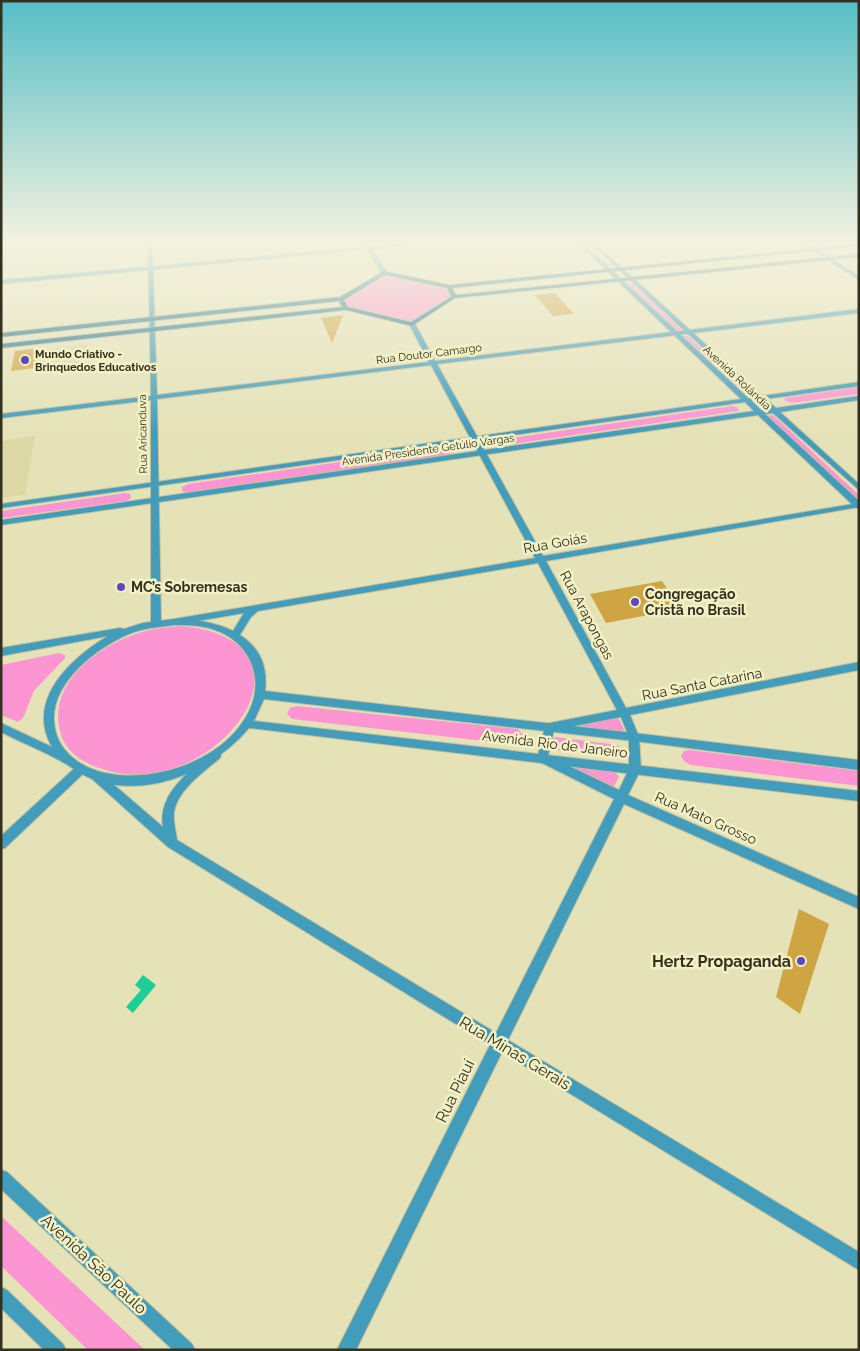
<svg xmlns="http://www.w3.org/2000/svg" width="860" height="1351" font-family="Raleway,sans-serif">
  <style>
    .built { fill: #dcd9a6 }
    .green { fill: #fd95d2 }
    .water { fill: #1cce97 }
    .building { fill: #cfa443 }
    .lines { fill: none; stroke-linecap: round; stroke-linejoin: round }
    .minor-casing { stroke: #c1bf99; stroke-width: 2 }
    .tertiary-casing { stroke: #c1bf99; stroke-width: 2 }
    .secondary-casing { stroke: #c1bf99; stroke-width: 2 }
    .minor { fill: #429cbc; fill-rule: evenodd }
    .tertiary { fill: #429cbc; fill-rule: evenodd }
    .secondary { fill: #207490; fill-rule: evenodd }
    .poi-dot { fill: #5b48c0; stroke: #f2f0c4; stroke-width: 2 }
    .labels { text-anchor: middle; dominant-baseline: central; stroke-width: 5; stroke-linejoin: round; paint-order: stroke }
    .far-poi-label { font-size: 11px; font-weight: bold; fill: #323120; stroke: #f2f0c4; text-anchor: start }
    .far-street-label { font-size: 11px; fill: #323120; stroke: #f2f0c4 }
    .street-label { font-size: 14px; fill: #323120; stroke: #f2f0c4 }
    .poi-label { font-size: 14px; font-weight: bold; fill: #323120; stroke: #f2f0c4; text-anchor: start }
    .near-poi-label { font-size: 16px; font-weight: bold; fill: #323120; stroke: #f2f0c4; text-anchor: end }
    .near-street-label { font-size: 16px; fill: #323120; stroke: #f2f0c4 }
  </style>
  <rect width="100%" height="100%" fill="#e5e2b7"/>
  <g class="built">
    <polygon points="87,344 85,370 60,373 64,347"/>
    <polygon points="62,347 60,362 37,365 40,349"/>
    <polygon points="35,436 25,495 1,498 1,441"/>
  </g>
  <g class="green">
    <polygon points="384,273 449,287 454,297 412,324 346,308 341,299"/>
    <polygon points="631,283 682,330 676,331 626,284"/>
    <polygon points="682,336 688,336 749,393 743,394"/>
    <polygon points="859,387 859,394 792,403 784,400 785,398"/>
    <polygon points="732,406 737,407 739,411 512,444 507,443 504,439"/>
    <polygon points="773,415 859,495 859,501 767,416"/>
    <polygon points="449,446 454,451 452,454 189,493 182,491 182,487 188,484"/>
    <polygon points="125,493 130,494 131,498 127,501 1,518 1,511"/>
    <path d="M 182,626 C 337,641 213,809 99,768 C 81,762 64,750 60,731 C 48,685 95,648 133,635 C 149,629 165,627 182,626 Z"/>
    <polygon points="59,653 65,655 65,658 34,691 23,718 18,722 1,715 1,665"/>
    <polygon points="297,706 518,729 523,735 519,745 292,719 287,714 290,708"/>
    <polygon points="614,717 619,719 624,729 622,732 567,726"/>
    <polygon points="556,737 618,745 623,752 619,758 557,750 551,746 552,739"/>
    <polygon points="690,750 859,771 859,786 691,765 685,762 681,756 684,751"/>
    <polygon points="568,767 615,772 619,777 613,788"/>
    <polygon points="1,1216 145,1350 88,1350 1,1266"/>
  </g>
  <polygon class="water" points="143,975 156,985 133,1013 126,1007 141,990 135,985"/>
  <g class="building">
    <polygon points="555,293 574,314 553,316 535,295"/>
    <polygon points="343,315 332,343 321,318"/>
    <polygon points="39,348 36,368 11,371 15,351"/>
    <polygon points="662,581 681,609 606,623 590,594"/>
    <polygon points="799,909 829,924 800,1014 776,997"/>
  </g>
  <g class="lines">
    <g class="minor-casing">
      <g id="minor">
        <path d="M 148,243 L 152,243 L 157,395 L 429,362 L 409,324 L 412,322 L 415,324 L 435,361 L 859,309 L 859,313 L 437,364 L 543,556 L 859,503 L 859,507 L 546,561 L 626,708 L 859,662 L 859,670 L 630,715 L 639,737 L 641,769 L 628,795 L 859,897 L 859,909 L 624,804 L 508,1040 L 859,1252 L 859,1270 L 502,1052 L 356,1350 L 337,1350 L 490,1045 L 168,847 L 91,778 L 89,775 L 91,772 L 95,770 L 99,772 L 163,827 C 157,794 190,771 212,752 L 216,750 L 220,752 L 221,755 L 220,758 C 204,772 178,789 174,812 C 173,822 176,831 177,840 L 496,1033 L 614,799 L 538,761 L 537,758 L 545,727 L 546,724 L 550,723 L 617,710 L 538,563 L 258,611 L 251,617 L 238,638 L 235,639 L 230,636 L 244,613 L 174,625 L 169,622 L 174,619 L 535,558 L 431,365 L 157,399 L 161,624 L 159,626 L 153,626 L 151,624 L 151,400 L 1,418 L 1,414 L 151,396 ZM 621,717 L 629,737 L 629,769 L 619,790 L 548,756 L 554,730 Z"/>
        <polygon points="801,243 807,243 859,276 859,280"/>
        <polygon points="81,764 85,766 87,769 85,772 5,848 1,849 1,836 77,766"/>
      </g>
    </g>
    <g class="tertiary-casing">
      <g id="tertiary">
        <polygon points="365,243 370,243 371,246 422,243 373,249 387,273 384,275 381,273 368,249 1,284 1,280 367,247"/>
        <path d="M 578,243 L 583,243 L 748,398 L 756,397 L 590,243 L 595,243 L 762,396 L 859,382 L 859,386 L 766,399 L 776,408 L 859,396 L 859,400 L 780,412 L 859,484 L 859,490 L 773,413 L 765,414 L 859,501 L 859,508 L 856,508 L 758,415 L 1,525 L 1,520 L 754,411 L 745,402 L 1,508 L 1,504 L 741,399 ZM 759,400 L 769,409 L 761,410 L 752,401 Z"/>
        <path d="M 174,619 C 219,619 272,636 265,691 L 634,733 L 859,760 L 859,770 L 634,741 L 264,699 L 254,721 L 859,791 L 859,801 L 249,728 C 213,770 155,796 100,782 C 87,778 77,771 66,764 C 46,752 22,743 1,732 L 1,723 L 52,747 C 25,700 71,658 108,636 L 1,656 L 1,648 L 120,628 L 124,629 L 143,623 ZM 174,625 C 186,625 200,625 212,629 C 248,640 265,675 250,709 C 228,758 160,782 111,774 C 89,771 65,758 57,736 C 41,690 92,650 129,634 C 143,628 159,627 174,625 Z"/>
        <polygon points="1,1170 7,1172 192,1344 195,1350 173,1350 1,1189"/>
        <polygon points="1,1287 7,1290 63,1344 66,1350 44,1350 1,1308"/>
      </g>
    </g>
    <g class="secondary-casing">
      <path id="secondary" d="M 859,244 L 859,246 L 452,288 L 456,295 L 859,254 L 859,257 L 455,298 L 412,326 L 346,310 L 1,348 L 1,344 L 342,307 L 339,301 L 1,337 L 1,333 L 340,297 L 384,271 L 449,285 ZM 385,275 L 447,288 L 451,297 L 411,322 L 348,307 L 344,300 Z"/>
    </g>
    <use href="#minor" class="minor"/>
    <use href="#tertiary" class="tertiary"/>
    <use href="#secondary" class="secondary"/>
  </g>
  <linearGradient id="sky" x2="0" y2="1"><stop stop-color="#56bec8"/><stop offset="0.56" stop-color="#f3f2df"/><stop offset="1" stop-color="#f3f2df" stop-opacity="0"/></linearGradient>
  <rect width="860" height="432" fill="url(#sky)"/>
  <g class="poi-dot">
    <circle cx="25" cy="360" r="5"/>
    <circle cx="121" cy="587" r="5"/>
    <circle cx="635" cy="602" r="5"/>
    <circle cx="801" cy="961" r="5"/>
  </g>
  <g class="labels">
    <g class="far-poi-label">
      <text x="35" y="354">Mundo Criativo -<tspan x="35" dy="13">Brinquedos Educativos</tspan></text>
    </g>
    <g class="far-street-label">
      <text transform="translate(429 354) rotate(-7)">Rua Doutor Camargo</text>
      <text transform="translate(737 378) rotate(43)">Avenida Rolândia</text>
      <text transform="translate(143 434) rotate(-91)">Rua Aricanduva</text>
      <text transform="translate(428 450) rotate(-8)">Avenida Presidente Getúlio Vargas</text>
    </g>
    <g class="street-label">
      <text transform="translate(555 543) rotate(-10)">Rua Goiás</text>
      <text transform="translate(587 615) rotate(62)">Rua Arapongas</text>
      <text transform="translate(702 684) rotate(-11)">Rua Santa Catarina</text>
      <text transform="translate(555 744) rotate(7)">Avenida Rio de Janeiro</text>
      <text transform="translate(706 818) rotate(24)">Rua Mato Grosso</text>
    </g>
    <g class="poi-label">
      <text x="131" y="587">MC’s Sobremesas</text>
      <text x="645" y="594">Congregação<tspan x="645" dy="16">Cristã no Brasil</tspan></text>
    </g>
    <g class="near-poi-label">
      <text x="791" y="961">Hertz Propaganda</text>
    </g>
    <g class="near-street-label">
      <text transform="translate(515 1053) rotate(31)">Rua Minas Gerais</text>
      <text transform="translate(455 1091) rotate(-64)">Rua Piauí</text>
      <text transform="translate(94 1264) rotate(43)">Avenida São Paulo</text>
    </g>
  </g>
  <rect width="860" height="1351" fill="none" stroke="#323120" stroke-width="5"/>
</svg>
